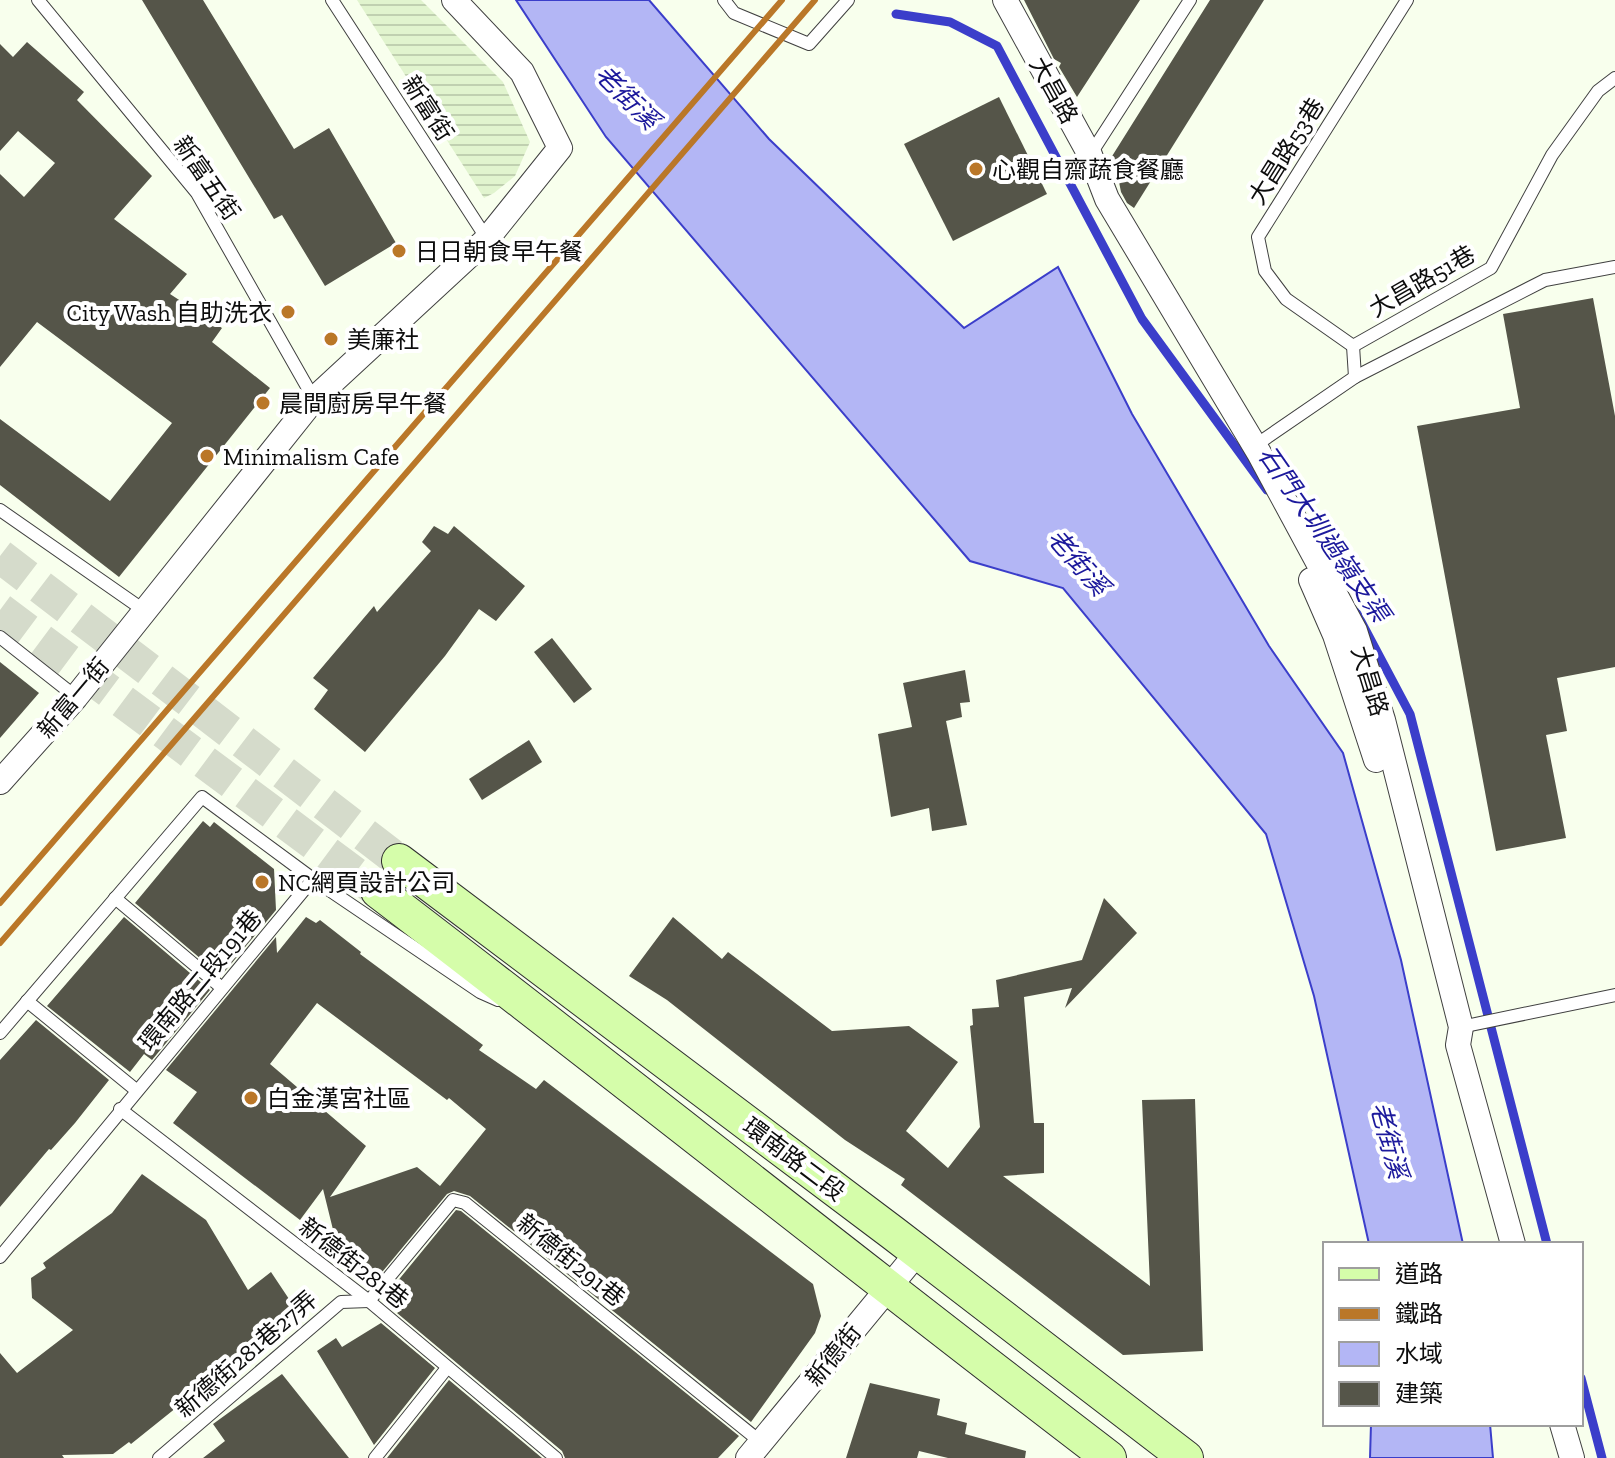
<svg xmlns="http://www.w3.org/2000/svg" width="1615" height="1458" font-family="'Zilla Slab','Noto Sans TC',serif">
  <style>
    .farmland { fill: url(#farmland-rules) }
    .water { fill: #b3b6f5; stroke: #3b3eca; stroke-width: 2 }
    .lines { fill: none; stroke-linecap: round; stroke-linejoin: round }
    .stream { stroke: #3b3eca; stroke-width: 9 }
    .building { fill: #555549; fill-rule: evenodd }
    .secondary-tunnel { stroke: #d5dbcb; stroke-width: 34; stroke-dasharray: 34 17; stroke-linecap: butt }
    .lane-casing { stroke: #404040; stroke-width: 14 }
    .street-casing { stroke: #404040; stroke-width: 26 }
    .secondary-casing { stroke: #2f2f2f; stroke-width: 36 }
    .lane { stroke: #fff; stroke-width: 12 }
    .street { stroke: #fff; stroke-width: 24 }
    .secondary { stroke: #d5fdaa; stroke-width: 34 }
    .rail { stroke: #ba7728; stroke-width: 6 }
    .poi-dot { fill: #ba7728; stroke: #fff; stroke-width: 3 }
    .labels { text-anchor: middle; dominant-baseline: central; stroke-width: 8; stroke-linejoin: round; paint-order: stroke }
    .street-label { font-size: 24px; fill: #0d0d0d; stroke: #fff }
    .poi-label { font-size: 24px; fill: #0d0d0d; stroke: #fff; text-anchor: start }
    .water-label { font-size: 26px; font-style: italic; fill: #1c199c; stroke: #fff }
  </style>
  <defs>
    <pattern id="farmland-rules" width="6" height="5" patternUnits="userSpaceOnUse" patternTransform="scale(2)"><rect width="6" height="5" fill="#e1f4ce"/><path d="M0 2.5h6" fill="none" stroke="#c0d0b0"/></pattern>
  </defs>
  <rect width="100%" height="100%" fill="#f8ffed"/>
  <polygon class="farmland" points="357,0 421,0 503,82 530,142 515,176 494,193 484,198"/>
  <g class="water">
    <polygon points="516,0 649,0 769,139 964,328 1058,267 1132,414 1269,646 1343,753 1401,960 1463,1244 1369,1244 1314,996 1266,834 1063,588 970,561 606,137"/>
    <polygon points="1371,1424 1490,1424 1493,1458 1370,1458"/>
  </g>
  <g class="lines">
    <g class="stream">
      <polyline points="896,14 950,22 997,46 1142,319 1267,490"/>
      <polyline points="1356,612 1410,714 1547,1244"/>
      <polyline points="1581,1378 1602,1458"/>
    </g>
  </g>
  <g class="building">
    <polygon points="142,0 203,0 294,149 329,128 396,243 325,286 282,215 274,219"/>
    <polygon points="1024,0 1140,0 1077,97 1059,67 1061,63 1054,59"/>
    <polygon points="1210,0 1264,0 1134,208 1127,203 1121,192 1119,182 1116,180 1109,161"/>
    <polygon points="27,42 84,92 77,100 152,176 114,219 187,274 170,294 222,328 212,342 270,388 119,577 0,485 0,419 110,501 172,423 37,322 0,367 0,174 24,197 55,163 18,131 0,151 0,44 13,57"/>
    <polygon points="999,97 1047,194 953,241 904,144"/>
    <polygon points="1593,298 1615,416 1615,667 1557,678 1567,731 1546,735 1566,838 1496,851 1417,426 1520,408 1503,314"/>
    <polygon points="434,526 448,534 454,526 525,586 496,621 479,609 445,656 365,752 314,709 328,690 313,678 374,606 377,612 431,551 422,542"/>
    <polygon points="552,638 592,689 574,703 534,652"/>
    <polygon points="0,662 39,693 0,738"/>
    <polygon points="965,670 970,702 960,703 962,717 946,721 967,825 932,831 929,808 891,817 878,734 912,727 903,683"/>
    <polygon points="529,740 542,762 482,800 469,779"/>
    <polygon points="203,821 210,827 214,822 274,869 276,910 221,976 135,903"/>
    <polygon points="1104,898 1137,933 1065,1008 1072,988 1024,997 1034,1123 1044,1123 1044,1173 1003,1176 1150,1286 1142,1100 1195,1099 1203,1351 1123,1355 901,1185 905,1179 845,1140 667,1000 629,976 673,917 722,959 728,952 832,1031 909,1026 958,1062 906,1131 948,1168 980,1127 970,1026 973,1025 972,1009 999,1007 996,980 1082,960"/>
    <polygon points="124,917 210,990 152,1060 144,1054 130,1072 47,1006"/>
    <path d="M 306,917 L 316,923 L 320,920 L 361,952 L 360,954 L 483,1045 L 479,1050 L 536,1089 L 544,1080 L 813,1284 L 821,1316 L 815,1333 L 751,1422 L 470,1196 L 454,1191 L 447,1194 L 373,1283 L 340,1258 L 323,1189 L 300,1220 L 173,1123 L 197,1092 L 166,1070 L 276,937 L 277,953 ZM 317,1003 L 447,1100 L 449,1098 L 486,1129 L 440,1186 L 417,1167 L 330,1197 L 366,1146 L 270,1064 Z"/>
    <polygon points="36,1020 109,1080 75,1123 51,1150 49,1149 0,1207 0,1060"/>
    <polygon points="142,1174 206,1220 248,1290 271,1272 297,1311 131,1444 129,1442 113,1454 62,1455 64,1458 0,1458 0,1353 17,1373 73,1330 32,1298 31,1278 46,1268 43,1263 112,1213"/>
    <polygon points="456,1210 461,1211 739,1436 718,1458 565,1458 562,1451 397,1313 402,1310 388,1299 390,1296 387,1294"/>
    <polygon points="381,1323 435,1368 374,1445 317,1351 336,1338 342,1347"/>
    <polygon points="282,1374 349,1458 203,1458 225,1441 213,1424"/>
    <polygon points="449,1380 542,1458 387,1458"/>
    <polygon points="870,1383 940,1399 937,1415 967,1423 965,1434 1026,1451 1025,1458 948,1458 919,1451 917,1458 846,1458"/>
  </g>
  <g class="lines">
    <g class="secondary-tunnel">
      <polyline points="0,556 399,861"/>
      <polyline points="0,610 378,891"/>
    </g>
    <g class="lane-casing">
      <g id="lane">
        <polyline points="38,0 197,193 314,399"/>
        <polyline points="332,0 487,239"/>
        <polyline points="724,0 734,13 809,44 848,0"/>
        <polyline points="1090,155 1190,0"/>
        <polyline points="1353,346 1286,299 1265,271 1258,237 1407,0"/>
        <polyline points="1353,346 1491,268 1552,155 1598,91 1615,78"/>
        <polyline points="1355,377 1545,280 1615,267"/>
        <polyline points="1253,447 1355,377 1353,346"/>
        <polyline points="0,510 145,611"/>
        <polyline points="0,637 76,697"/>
        <polyline points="115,898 222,988"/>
        <polyline points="27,1001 136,1090"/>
        <polyline points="1461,1027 1615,995"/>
        <polyline points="0,1033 202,797 313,879 480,992 498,1000"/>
        <polyline points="120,1109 369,1301 556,1458"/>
        <polyline points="0,1257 313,879"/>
        <polyline points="369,1301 453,1200 465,1203 762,1443"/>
        <polyline points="159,1458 341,1302 369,1301"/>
        <polyline points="375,1458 447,1368"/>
      </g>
    </g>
    <g class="street-casing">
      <g id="street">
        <polyline points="1005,0 1090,155 1107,199 1259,453 1355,631 1383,720 1461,1027 1458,1045 1513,1244"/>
        <polyline points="1311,580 1335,635 1376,760"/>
        <polyline points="0,782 76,697 314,399 487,239 560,148 522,72 454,0"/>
        <polyline points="1562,1424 1572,1458"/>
        <polyline points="748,1458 918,1252"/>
      </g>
    </g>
    <g class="secondary-casing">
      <g id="secondary">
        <polyline points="399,861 893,1233 1186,1458"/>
        <path d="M 378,891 C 623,1078 864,1271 1109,1458"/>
      </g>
    </g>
    <use href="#lane" class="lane"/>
    <use href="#street" class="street"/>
    <use href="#secondary" class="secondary"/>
    <g class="rail">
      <polyline points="0,903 782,0"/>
      <polyline points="0,943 815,0"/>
    </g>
  </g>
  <g class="poi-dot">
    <circle cx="976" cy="169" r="8"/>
    <circle cx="399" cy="251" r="8"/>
    <circle cx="288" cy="312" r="8"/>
    <circle cx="331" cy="339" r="8"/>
    <circle cx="263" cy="403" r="8"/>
    <circle cx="207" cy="456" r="8"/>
    <circle cx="262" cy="882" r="8"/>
    <circle cx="251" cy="1098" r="8"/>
  </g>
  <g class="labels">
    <g class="street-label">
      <text transform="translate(1054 90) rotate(61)">大昌路</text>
      <text transform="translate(428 108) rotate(57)">新富街</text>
      <text transform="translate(1286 151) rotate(-58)">大昌路53巷</text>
      <text transform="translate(207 178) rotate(55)">新富五街</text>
      <text transform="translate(1422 281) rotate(-30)">大昌路51巷</text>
      <text transform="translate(1370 681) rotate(73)">大昌路</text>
      <text transform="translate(73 698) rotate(-50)">新富一街</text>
      <text transform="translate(200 980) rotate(-50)">環南路二段191巷</text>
      <text transform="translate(794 1159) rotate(37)">環南路二段</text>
      <text transform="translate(571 1260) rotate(39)">新德街291巷</text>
      <text transform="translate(354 1263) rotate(38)">新德街281巷</text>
      <text transform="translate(246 1354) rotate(-41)">新德街281巷27弄</text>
      <text transform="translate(833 1355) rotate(-51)">新德街</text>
    </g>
    <g class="poi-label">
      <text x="992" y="169">心觀自齋蔬食餐廳</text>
      <text x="415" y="251">日日朝食早午餐</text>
      <text x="272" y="312" text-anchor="end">City Wash 自助洗衣</text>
      <text x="347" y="339">美廉社</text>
      <text x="279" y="403">晨間廚房早午餐</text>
      <text x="223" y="456">Minimalism Cafe</text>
      <text x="278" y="882">NC網頁設計公司</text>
      <text x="267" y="1098">白金漢宮社區</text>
    </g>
    <g class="water-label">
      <text transform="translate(627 97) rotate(45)">老街溪</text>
      <text transform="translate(1324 534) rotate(55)">石門大圳過嶺支渠</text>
      <text transform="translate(1078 562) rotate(49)">老街溪</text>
      <text transform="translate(1389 1140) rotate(75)">老街溪</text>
    </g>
  </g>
  <rect x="1323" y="1242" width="260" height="184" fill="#ffffff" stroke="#9e9e9e" stroke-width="2"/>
  <rect x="1339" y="1268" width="40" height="12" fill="#d5fdaa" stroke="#9e9e9e" stroke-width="2"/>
  <text x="1395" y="1282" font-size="24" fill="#0d0d0d">道路</text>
  <rect x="1339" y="1308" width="40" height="12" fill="#ba7728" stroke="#9e9e9e" stroke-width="2"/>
  <text x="1395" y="1322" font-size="24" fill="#0d0d0d">鐵路</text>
  <rect x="1339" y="1342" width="40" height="24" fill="#b3b6f5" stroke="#9e9e9e" stroke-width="2"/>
  <text x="1395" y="1362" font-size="24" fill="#0d0d0d">水域</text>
  <rect x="1339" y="1382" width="40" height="24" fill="#555549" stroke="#9e9e9e" stroke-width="2"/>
  <text x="1395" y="1402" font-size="24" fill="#0d0d0d">建築</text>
</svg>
